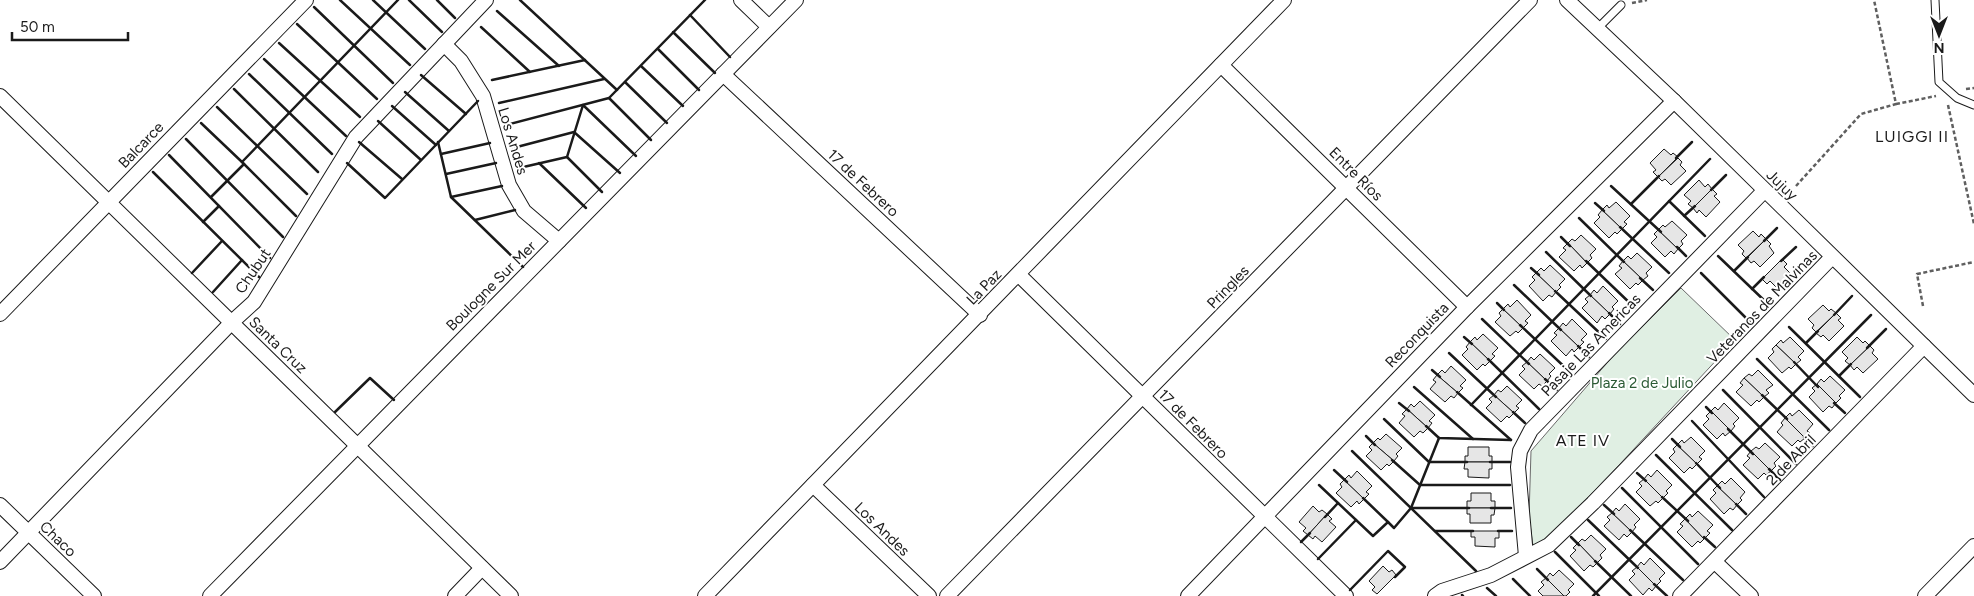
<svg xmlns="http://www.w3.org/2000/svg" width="1974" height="596" font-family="Figtree,sans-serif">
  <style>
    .green { fill: #e0efe3; stroke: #6a6a6a }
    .building { fill: #e6e6e6; stroke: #1a1a1a }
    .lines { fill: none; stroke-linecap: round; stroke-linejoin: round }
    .service-casing { stroke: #1a1a1a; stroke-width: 9 }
    .minor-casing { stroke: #1a1a1a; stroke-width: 16 }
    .path { stroke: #5f5f5f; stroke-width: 2.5; stroke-dasharray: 4 2.5; stroke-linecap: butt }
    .service { stroke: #fff; stroke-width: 7 }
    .minor { stroke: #fff; stroke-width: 14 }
    .wall { stroke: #1a1a1a; stroke-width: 2.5 }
    .labels { text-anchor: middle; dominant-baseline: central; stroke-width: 4; stroke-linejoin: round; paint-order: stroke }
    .street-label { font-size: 15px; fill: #1a1a1a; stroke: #fff }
    .park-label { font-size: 15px; fill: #2b5a34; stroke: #fff }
    .neighbourhood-label { font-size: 16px; letter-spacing: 1px; fill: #1a1a1a; stroke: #fff }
  </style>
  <rect width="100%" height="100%" fill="#fff"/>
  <polygon class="green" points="1681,288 1735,340 1620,464 1553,534 1533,546 1529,517 1531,451 1613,356"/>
  <g class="building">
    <polygon points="1664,149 1671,155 1673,153 1678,157 1658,177 1653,172 1656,170 1650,163"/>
    <polygon points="1678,158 1682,162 1680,165 1686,171 1671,185 1665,179 1662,181 1658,177"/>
    <polygon points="1699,180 1705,187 1708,184 1712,189 1693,208 1688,204 1691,201 1684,195"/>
    <polygon points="1712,189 1717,194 1714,196 1720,202 1706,217 1699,210 1697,213 1693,208"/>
    <polygon points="1616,202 1630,216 1624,222 1627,224 1622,229 1602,210 1607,205 1609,208"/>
    <polygon points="1602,210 1622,229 1617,234 1615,232 1609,238 1594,223 1600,217 1598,215"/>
    <polygon points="1672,221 1687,235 1681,241 1683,244 1678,249 1658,230 1663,225 1665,227"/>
    <polygon points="1658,230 1678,249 1674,254 1671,251 1665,257 1651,243 1657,237 1654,234"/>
    <polygon points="1753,231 1759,237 1761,234 1766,239 1746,258 1742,254 1744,251 1738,245"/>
    <polygon points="1581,235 1596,249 1590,255 1592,258 1587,263 1568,243 1572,239 1575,241"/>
    <polygon points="1766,239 1771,244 1769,246 1774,253 1760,267 1754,261 1751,263 1747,258"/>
    <polygon points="1568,243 1587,263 1582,268 1580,265 1574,271 1559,257 1566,250 1563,248"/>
    <polygon points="1637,253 1652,267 1646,273 1648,276 1643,280 1623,261 1628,256 1631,259"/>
    <polygon points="1782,259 1787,264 1784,267 1790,273 1776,287 1770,281 1767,284 1762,279"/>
    <polygon points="1623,261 1643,280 1638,285 1636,283 1630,289 1615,274 1622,268 1619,266"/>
    <polygon points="1550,265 1565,279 1559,285 1561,287 1556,292 1536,273 1541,268 1544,271"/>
    <polygon points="1536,273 1556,292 1552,297 1549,295 1543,301 1529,286 1535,280 1532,277"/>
    <polygon points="1603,286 1618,301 1612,307 1614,309 1610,314 1590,295 1594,290 1597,293"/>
    <polygon points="1590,295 1610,314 1605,319 1602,316 1597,323 1582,308 1588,302 1585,299"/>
    <polygon points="1517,300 1531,315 1525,321 1528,323 1523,328 1503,309 1508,304 1510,307"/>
    <polygon points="1823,305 1829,311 1831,309 1836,313 1816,332 1812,328 1814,325 1808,319"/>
    <polygon points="1503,309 1523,328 1518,333 1516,331 1510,336 1495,322 1501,316 1499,313"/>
    <polygon points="1836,313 1841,318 1838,320 1844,326 1829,341 1823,335 1821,337 1816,333"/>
    <polygon points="1572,319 1587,334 1581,340 1584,342 1579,347 1559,328 1563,323 1566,326"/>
    <polygon points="1559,328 1579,347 1574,352 1572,349 1566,356 1551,341 1557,335 1554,333"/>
    <polygon points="1483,334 1498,348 1492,354 1495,356 1490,361 1470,342 1475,337 1477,340"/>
    <polygon points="1790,337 1804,351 1798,357 1801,360 1796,364 1776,345 1781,340 1783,343"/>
    <polygon points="1857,337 1863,343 1865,341 1870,346 1850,365 1845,361 1848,358 1842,352"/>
    <polygon points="1470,342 1490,361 1485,366 1483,364 1477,370 1462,355 1468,349 1466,347"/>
    <polygon points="1776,345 1796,364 1791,369 1789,367 1782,373 1768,358 1774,352 1772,349"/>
    <polygon points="1870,346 1874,350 1872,353 1878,359 1863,373 1857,367 1854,370 1850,365"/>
    <polygon points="1540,354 1555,368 1549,374 1551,376 1547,381 1527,362 1531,357 1534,360"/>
    <polygon points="1527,362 1547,381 1542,386 1539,384 1534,389 1519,375 1525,369 1522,366"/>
    <polygon points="1451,366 1466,380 1460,386 1463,388 1458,393 1437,375 1442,370 1445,373"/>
    <polygon points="1758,370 1773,385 1766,390 1769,393 1764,397 1744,378 1749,374 1752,376"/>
    <polygon points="1437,375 1458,393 1454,398 1451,396 1445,402 1430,389 1436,382 1433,380"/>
    <polygon points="1830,376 1845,390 1839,396 1841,398 1836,403 1817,384 1821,379 1824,382"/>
    <polygon points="1744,378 1764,397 1759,402 1757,400 1751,406 1736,392 1743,385 1740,383"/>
    <polygon points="1817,384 1836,403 1832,408 1829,406 1823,412 1809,397 1815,391 1812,388"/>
    <polygon points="1507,386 1522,400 1516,406 1519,408 1514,413 1494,395 1498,390 1501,392"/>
    <polygon points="1494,395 1514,413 1509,418 1507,416 1501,422 1486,408 1492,402 1489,399"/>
    <polygon points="1420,401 1435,415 1429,421 1432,423 1428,428 1407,409 1411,404 1414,407"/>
    <polygon points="1724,403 1739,418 1733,424 1735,426 1731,431 1711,411 1715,407 1718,410"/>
    <polygon points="1407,409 1428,428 1423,433 1420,431 1414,437 1399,423 1405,416 1402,414"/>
    <polygon points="1799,410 1813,424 1807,431 1810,433 1805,438 1785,418 1790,413 1792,416"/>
    <polygon points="1711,411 1731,431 1725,436 1723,433 1717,439 1703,425 1709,419 1706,416"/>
    <polygon points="1785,418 1805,438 1800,442 1798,440 1792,446 1777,432 1783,425 1781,423"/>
    <polygon points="1386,434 1402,448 1396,454 1398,456 1394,461 1373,443 1378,438 1380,440"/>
    <polygon points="1691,437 1705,451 1699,457 1702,459 1697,464 1677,445 1682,440 1684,443"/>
    <polygon points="1373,443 1394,461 1389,466 1387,464 1381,470 1366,456 1372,450 1369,447"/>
    <polygon points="1765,443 1780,457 1774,463 1776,466 1771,471 1751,451 1756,447 1759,449"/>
    <polygon points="1677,445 1697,464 1692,469 1690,467 1684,473 1669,458 1675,452 1673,449"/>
    <polygon points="1468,447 1489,447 1489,456 1492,456 1492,462 1465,462 1465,456 1468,456"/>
    <polygon points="1751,451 1771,471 1766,475 1764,473 1758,479 1743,465 1750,458 1747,456"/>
    <polygon points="1465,462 1492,462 1492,469 1489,469 1489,478 1468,477 1468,469 1464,469"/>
    <polygon points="1657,470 1672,485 1666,491 1668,493 1663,498 1644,479 1648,474 1651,477"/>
    <polygon points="1357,471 1372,486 1366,492 1369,494 1364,499 1344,480 1349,475 1351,478"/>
    <polygon points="1731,478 1745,492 1740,498 1742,500 1737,505 1717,486 1722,481 1725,484"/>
    <polygon points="1644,479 1663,498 1658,503 1656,501 1650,506 1636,492 1642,486 1639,483"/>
    <polygon points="1344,480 1364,499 1359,504 1357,501 1351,507 1336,493 1342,487 1340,484"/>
    <polygon points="1717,486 1737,505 1733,510 1730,508 1724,514 1710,499 1716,493 1713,490"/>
    <polygon points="1471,493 1491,493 1491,501 1495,501 1495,508 1467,508 1467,501 1471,501"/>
    <polygon points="1625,504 1640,519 1634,525 1636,527 1632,532 1612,513 1616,508 1619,511"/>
    <polygon points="1313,506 1319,512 1322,510 1327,514 1308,535 1303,531 1306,528 1299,522"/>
    <polygon points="1467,508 1495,508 1494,515 1491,515 1491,523 1470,523 1470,514 1467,514"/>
    <polygon points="1698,511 1713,525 1707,531 1710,533 1704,539 1685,519 1690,514 1692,517"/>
    <polygon points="1612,513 1632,532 1627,537 1624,534 1619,540 1604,526 1610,520 1607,517"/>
    <polygon points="1327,514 1332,519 1329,521 1336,527 1322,542 1315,536 1313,539 1308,535"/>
    <polygon points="1685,519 1704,539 1700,543 1698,541 1692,547 1677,532 1683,526 1680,524"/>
    <polygon points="1471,531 1499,531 1499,538 1495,538 1495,547 1475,546 1475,537 1471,537"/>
    <polygon points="1591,535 1606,549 1600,555 1602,558 1597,563 1578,543 1582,539 1585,541"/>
    <polygon points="1578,543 1597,563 1593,567 1590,565 1584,571 1570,556 1576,550 1573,548"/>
    <polygon points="1650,558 1665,573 1659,579 1661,581 1656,586 1637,567 1641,562 1644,565"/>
    <polygon points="1383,566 1389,572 1392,570 1396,575 1377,594 1372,590 1375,587 1369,581"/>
    <polygon points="1637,567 1656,586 1652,591 1649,588 1643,595 1629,580 1635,574 1632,571"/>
    <polygon points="1559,570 1574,584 1568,590 1570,592 1566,596 1564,596 1546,578 1550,573 1553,576"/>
    <polygon points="1546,578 1564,596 1543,596 1538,591 1544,585 1541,582"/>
  </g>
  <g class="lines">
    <g class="service-casing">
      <g id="service">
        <polyline points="1935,0 1939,82 1957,98 1974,105"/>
        <polyline points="1597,29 1621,5"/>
      </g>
    </g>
    <g class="minor-casing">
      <g id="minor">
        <polyline points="741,0 769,27"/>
        <polyline points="1567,0 1674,101 1974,395"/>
        <polyline points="444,44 461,61 483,96 509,185 524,211 559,241"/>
        <polyline points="1221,65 1467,307"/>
        <polyline points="723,74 980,315"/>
        <polyline points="0,96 511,596"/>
        <polyline points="1019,275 1346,596"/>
        <polyline points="0,314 306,0"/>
        <polyline points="813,485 929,596"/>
        <polyline points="0,505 94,596"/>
        <polyline points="1526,556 1518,467 1520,451 1531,430 1764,191"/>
        <polyline points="0,562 232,322 254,302 356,137 486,0"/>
        <polyline points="1715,562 1751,596"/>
        <polyline points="210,596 796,0"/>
        <polyline points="455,596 482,568"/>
        <polyline points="705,596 1284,0"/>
        <polyline points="947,596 1530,0"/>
        <polyline points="1188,596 1467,307 1674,101"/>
        <polyline points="1435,596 1442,591 1491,575 1549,545 1593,503 1832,257"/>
        <polyline points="1680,596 1924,346"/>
        <polyline points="1925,596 1974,546"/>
      </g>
    </g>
    <g class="path">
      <polyline points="1632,3 1647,0"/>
      <polyline points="1966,89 1974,88"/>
      <polyline points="1896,104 1936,96"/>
      <polyline points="1948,105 1974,224"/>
      <polyline points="1796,186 1861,114 1896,104 1874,0"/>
      <polyline points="1923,306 1917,274 1974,262"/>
    </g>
    <use href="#service" class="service"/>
    <use href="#minor" class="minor"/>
    <g class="wall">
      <polyline points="340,0 410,65"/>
      <polyline points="373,0 425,49"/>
      <polyline points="409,0 442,32"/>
      <polyline points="437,0 455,18"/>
      <polyline points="520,0 617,90"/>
      <polyline points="314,7 393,83"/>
      <polyline points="497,11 559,66"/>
      <polyline points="690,15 730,57"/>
      <polyline points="297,24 377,99"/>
      <polyline points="481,27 530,72"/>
      <polyline points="673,32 715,73"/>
      <polyline points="279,43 360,117"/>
      <polyline points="658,49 699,90"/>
      <polyline points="264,59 346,136"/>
      <polyline points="641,66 683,106"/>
      <polyline points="249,74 332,154"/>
      <polyline points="421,75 466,114"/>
      <polyline points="492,80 585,60"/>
      <polyline points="625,82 667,123"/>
      <polyline points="234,89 318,172"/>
      <polyline points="405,92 449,131"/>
      <polyline points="609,98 651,140"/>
      <polyline points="499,103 604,79"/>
      <polyline points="392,106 436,145"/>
      <polyline points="217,107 307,194"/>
      <polyline points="378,121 421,160"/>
      <polyline points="201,123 242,162"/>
      <polyline points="506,125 609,98 705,0"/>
      <polyline points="186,139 283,237"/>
      <polyline points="359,142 402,179"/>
      <polyline points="438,142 451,197 523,267"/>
      <polyline points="513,148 574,132 620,173"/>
      <polyline points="441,154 490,143"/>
      <polyline points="169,155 270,258"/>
      <polyline points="567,157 602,192"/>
      <polyline points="1676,158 1692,142"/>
      <polyline points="347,163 385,198 478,101"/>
      <polyline points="539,163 586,208"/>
      <polyline points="519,168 567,157 583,105 636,156"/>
      <polyline points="153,172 259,277"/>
      <polyline points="446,174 496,163"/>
      <polyline points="1611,186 1661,232"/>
      <polyline points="1711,190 1726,175"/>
      <polyline points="211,197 244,164"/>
      <polyline points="451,197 502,186"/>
      <polyline points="1669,201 1705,236"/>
      <polyline points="1595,203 1604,211"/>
      <polyline points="1631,204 1659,176"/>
      <polyline points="296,216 242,162 398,0"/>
      <polyline points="1684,216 1695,206"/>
      <polyline points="1579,218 1624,262"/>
      <polyline points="475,220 515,210"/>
      <polyline points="203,222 219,206"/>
      <polyline points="1620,227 1669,273"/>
      <polyline points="1561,237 1570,246"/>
      <polyline points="1764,241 1777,228"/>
      <polyline points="1677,247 1686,256"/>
      <polyline points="1546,252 1591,296"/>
      <polyline points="1718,256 1769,305"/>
      <polyline points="1586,261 1635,308"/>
      <polyline points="1781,261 1796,247"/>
      <polyline points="1531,268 1539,275"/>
      <polyline points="1734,271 1748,257"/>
      <polyline points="192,273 222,241"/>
      <polyline points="1701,273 1751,323"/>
      <polyline points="1640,278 1653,290"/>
      <polyline points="1514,285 1561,330"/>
      <polyline points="1752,289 1764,277"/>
      <polyline points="1555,291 1606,339"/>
      <polyline points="213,292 242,260"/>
      <polyline points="1497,303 1504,310"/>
      <polyline points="1609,313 1620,324"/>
      <polyline points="1834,315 1852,296"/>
      <polyline points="1482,319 1529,364"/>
      <polyline points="1520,325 1572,374"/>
      <polyline points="1789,327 1860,397"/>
      <polyline points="1464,337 1472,344"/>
      <polyline points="1806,343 1818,331"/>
      <polyline points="1578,346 1589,357"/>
      <polyline points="1867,348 1886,329"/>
      <polyline points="1449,353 1496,397"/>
      <polyline points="1488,359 1539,409"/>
      <polyline points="1757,359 1829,430"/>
      <polyline points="1794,362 1818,387"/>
      <polyline points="1432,370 1440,377"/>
      <polyline points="1839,376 1851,364"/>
      <polyline points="1545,379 1557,390"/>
      <polyline points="1414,387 1473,439"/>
      <polyline points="1723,390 1796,464"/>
      <polyline points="1457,392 1511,440"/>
      <polyline points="1762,395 1787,419"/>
      <polyline points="1399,403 1409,411"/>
      <polyline points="1834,403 1845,413"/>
      <polyline points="1471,405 1710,159"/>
      <polyline points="1706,407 1712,413"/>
      <polyline points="335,412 370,378 394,400"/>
      <polyline points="1513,412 1525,423"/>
      <polyline points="1384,419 1429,462 1467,462"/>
      <polyline points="1692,421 1764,497"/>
      <polyline points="1426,426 1439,438 1511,440"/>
      <polyline points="1728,429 1753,454"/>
      <polyline points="1366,436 1375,445"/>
      <polyline points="1804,437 1813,446"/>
      <polyline points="1672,439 1680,447"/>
      <polyline points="1352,451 1476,571"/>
      <polyline points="1656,455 1732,530"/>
      <polyline points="1392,460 1420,485 1510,485"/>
      <polyline points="1490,462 1510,462"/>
      <polyline points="1696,463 1720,488"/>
      <polyline points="1769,469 1780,480"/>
      <polyline points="1334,470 1347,482"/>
      <polyline points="1637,473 1646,481"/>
      <polyline points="1319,485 1373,536 1388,522 1394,528 1411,508 1439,438"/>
      <polyline points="1622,488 1698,564"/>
      <polyline points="1662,497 1688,521"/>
      <polyline points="1363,498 1388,522"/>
      <polyline points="1736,504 1746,514"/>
      <polyline points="1604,505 1614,514"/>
      <polyline points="1411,508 1469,508"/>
      <polyline points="1491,508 1511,508"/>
      <polyline points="1325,517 1338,503"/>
      <polyline points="1588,520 1638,568"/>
      <polyline points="1630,530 1683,580"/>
      <polyline points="1435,531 1473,531"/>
      <polyline points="1498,531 1512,531"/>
      <polyline points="1571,537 1579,545"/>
      <polyline points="1704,537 1715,547"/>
      <polyline points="1301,542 1310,533"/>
      <polyline points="1555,552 1599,596"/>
      <polyline points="1318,559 1356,520"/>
      <polyline points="1595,561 1631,596"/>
      <polyline points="1537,569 1548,580"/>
      <polyline points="1513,579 1530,596"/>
      <polyline points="1654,584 1667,596"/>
      <polyline points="1487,588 1496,596"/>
      <polyline points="1350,590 1388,551 1405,567 1395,577"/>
      <polyline points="1462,595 1463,596"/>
      <polyline points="1593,596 1871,315"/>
    </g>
  </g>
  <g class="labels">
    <g class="street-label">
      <text transform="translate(513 141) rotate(73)">Los Andes</text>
      <text transform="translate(141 145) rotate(-46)">Balcarce</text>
      <text transform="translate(1356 174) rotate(45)">Entre Ríos</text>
      <text transform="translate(863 183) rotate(43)">17 de Febrero</text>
      <text transform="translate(1782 185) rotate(44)">Jujuy</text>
      <text transform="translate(253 271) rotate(-56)">Chubut</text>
      <text transform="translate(491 286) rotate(-45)">Boulogne Sur Mer</text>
      <text transform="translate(984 287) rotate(-46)">La Paz</text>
      <text transform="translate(1228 287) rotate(-46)">Pringles</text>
      <text transform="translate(1762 307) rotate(-46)">Veteranos de Malvinas</text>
      <text transform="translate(1417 335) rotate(-46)">Reconquista</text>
      <text transform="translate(278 345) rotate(44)">Santa Cruz</text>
      <text transform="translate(1591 345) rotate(-46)">Pasaje Las Americas</text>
      <text transform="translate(1193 424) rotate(45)">17 de Febrero</text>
      <text transform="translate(1791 460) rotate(-46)">2 de Abril</text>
      <text transform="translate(882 529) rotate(44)">Los Andes</text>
      <text transform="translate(58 539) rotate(44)">Chaco</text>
    </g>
    <g class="park-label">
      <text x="1642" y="383">Plaza 2 de Julio</text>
    </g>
    <g class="neighbourhood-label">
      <text x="1912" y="136">LUIGGI II</text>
      <text x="1583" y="440">ATE IV</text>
    </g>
  </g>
  <g transform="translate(1939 35) rotate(180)" stroke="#ffffff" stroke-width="4" paint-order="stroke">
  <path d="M0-4L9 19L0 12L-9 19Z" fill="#1a1a1a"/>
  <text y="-8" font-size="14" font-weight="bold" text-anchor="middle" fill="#1a1a1a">N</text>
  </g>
  <path d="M12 32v8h116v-8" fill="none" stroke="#1a1a1a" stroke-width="2.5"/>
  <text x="20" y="32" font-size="15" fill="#1a1a1a" stroke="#ffffff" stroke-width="4" paint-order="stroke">50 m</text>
</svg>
